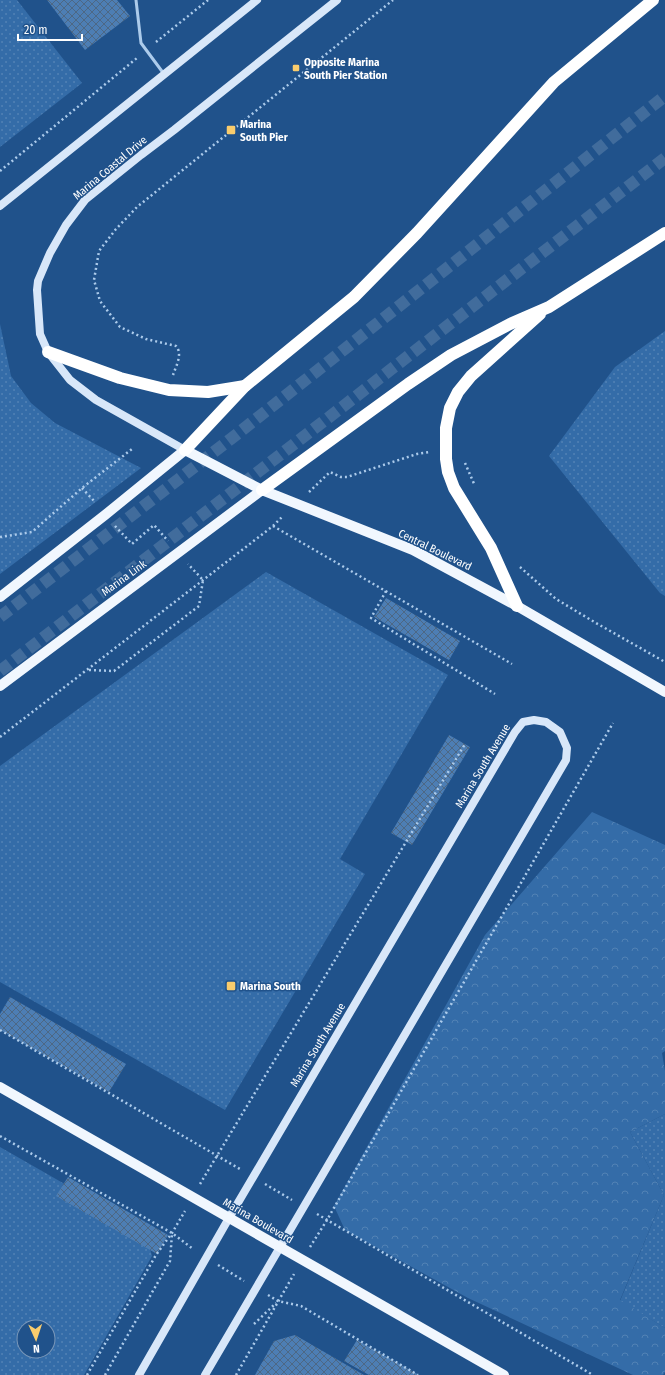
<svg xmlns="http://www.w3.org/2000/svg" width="665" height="1375" font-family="'Fira Sans Condensed',sans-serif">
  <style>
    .green { fill: url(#green-dots); fill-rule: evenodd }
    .forest { fill: url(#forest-crowns) }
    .building { fill: url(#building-cross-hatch) }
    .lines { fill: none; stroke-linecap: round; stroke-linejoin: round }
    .highway-tunnel { stroke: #416c9c; stroke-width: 12; stroke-dasharray: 12 6; stroke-linecap: butt }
    .path { stroke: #accbeb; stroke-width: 2.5; stroke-dasharray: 2 3; stroke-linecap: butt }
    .lane { stroke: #accbeb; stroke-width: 3 }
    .secondary { stroke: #d8e7f9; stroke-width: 8 }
    .primary { stroke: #f1f7fe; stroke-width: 10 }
    .highway { stroke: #fff; stroke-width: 12 }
    .poi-dot { fill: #f9cc6d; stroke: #20528b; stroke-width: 1.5 }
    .labels { text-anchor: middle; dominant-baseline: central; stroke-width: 3; stroke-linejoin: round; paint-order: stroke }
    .poi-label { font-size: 11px; font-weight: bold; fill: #fff; stroke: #20528b; text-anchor: start }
    .street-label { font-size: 11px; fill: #fff; stroke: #20528b }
  </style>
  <defs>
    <pattern id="green-dots" width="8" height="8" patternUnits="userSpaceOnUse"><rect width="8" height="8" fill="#346ca8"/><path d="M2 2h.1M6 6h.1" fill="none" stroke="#5282b5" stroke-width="1.8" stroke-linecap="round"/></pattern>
    <pattern id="forest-crowns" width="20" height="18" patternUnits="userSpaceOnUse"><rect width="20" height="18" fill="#346ca8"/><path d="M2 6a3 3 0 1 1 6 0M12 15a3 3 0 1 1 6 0" fill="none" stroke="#5282b5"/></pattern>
    <pattern id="building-cross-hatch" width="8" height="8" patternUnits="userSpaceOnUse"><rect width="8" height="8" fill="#4d7eb4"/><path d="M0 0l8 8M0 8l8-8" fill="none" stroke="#4d6885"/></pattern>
  </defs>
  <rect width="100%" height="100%" fill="#20528b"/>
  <g class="green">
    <polygon points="0,0 17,0 82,83 0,147"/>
    <polygon points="0,324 11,376 31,403 55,423 141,468 0,574"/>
    <polygon points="665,331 665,596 660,593 549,456 615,367"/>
    <polygon points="266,572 448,675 340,859 365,874 225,1110 0,982 0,766"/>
    <polygon points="665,1114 665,1328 620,1301 664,1195 630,1132"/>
    <path d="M 0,1147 L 145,1230 L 152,1256 L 84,1375 L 0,1375 ZM 24,1327 L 48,1327 L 48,1351 L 24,1351 Z"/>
  </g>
  <polygon class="forest" points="592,812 665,845 665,1051 662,1053 665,1071 665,1114 630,1132 664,1195 620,1300 665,1328 665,1372 663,1375 633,1375 468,1298 345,1230 334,1206 485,935"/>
  <g class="building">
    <polygon points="47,0 117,0 130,16 85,50"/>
    <polygon points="386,598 460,641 449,660 374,617"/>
    <polygon points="449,735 470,747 412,845 391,833"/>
    <polygon points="10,997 126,1064 109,1092 0,1030 0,1014"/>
    <polygon points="68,1177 168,1235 157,1254 56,1196"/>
    <polygon points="295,1335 364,1375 255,1375 274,1341"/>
    <polygon points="357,1340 419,1375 369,1375 344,1361"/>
  </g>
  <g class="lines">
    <g class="highway-tunnel">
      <polyline points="0,617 232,438 665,96"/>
      <polyline points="0,671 665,158"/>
    </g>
    <g class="path">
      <polyline points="156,42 208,0"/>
      <polyline points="0,171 137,58"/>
      <path d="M 173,375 C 176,366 183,354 176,346 L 146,339 L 120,327 L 100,301 L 94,280 L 99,251 L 116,229 L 137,207 L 393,0"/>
      <polyline points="465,463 475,486"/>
      <polyline points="82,488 95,502"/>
      <polyline points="309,492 330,472 341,477 347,477 417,454 430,452"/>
      <polyline points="115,526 132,544 154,525 168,541"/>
      <polyline points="273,526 512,664"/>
      <polyline points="0,537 32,532 82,488 132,449"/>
      <polyline points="520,567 556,599 596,623 665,662"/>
      <polyline points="386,591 371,618 495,694"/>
      <polyline points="89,670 114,671 199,606 203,580 188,564"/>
      <polyline points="0,737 273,526 283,516"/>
      <polyline points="0,1030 240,1169"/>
      <polyline points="0,1136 172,1233 193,1249"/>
      <polyline points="200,1184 465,744"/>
      <polyline points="265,1184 292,1200"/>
      <polyline points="317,1214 593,1375"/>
      <polyline points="310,1247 327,1220 613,723"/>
      <polyline points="218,1265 244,1281"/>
      <polyline points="268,1295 278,1301 301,1306 418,1375"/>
      <polyline points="254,1324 276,1303"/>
      <polyline points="87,1375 156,1255 172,1233 185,1211"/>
      <polyline points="105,1375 170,1261 172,1234"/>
      <polyline points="236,1375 294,1274"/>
    </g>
    <polyline class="lane" points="136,0 141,43 164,74"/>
    <g class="secondary">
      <polyline points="0,206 257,0"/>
      <polyline points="185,450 96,400 70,380 48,352 40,334 37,290 38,281 50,253 66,225 85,200 141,155 174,130 337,0"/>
      <polyline points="139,1375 229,1218 515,732 523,722 534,720 546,722 560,732 567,748 566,760 205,1375"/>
    </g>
    <g class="primary">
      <polyline points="0,597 105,515 185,450 262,490 413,550 517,606 665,692"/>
      <path d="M 0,686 C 87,620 175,556 262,490"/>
      <polyline points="0,1087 504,1375"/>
    </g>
    <g class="highway">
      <polyline points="48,352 120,378 169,390 208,392 245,386"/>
      <polyline points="185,450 245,386 354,297 417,233 554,82 653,0"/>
      <polyline points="262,490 408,384 451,355 510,324 549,307 665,233"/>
      <polyline points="517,606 491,548 454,488 448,472 446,459 446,428 450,408 458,392 471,376 540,314"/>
    </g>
  </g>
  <g class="poi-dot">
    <rect x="292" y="64" width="8" height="8" rx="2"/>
    <rect x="226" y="125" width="10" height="10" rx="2"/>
    <rect x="226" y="981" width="10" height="10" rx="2"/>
  </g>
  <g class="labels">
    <g class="poi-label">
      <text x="304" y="62">Opposite Marina<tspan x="304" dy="13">South Pier Station</tspan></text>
      <text x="240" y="124">Marina<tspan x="240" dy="13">South Pier</tspan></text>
      <text x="240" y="986">Marina South</text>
    </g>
    <g class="street-label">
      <text transform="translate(110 168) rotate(-40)">Marina Coastal Drive</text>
      <text transform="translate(435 550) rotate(26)">Central Boulevard</text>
      <text transform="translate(124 578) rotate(-36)">Marina Link</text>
      <text transform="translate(483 766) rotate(-59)">Marina South Avenue</text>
      <text transform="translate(318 1045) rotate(-59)">Marina South Avenue</text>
      <text transform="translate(258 1221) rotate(30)">Marina Boulevard</text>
    </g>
  </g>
  <g transform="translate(36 1339) rotate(177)"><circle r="19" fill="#20528b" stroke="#7997b9"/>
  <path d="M0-3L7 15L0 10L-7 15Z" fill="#f9cc6d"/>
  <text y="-6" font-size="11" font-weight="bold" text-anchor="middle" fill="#ffffff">N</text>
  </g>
  <path d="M18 34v6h64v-6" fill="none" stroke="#ffffff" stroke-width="2"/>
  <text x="24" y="34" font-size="12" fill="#ffffff" stroke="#20528b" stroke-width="3" paint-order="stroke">20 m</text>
</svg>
